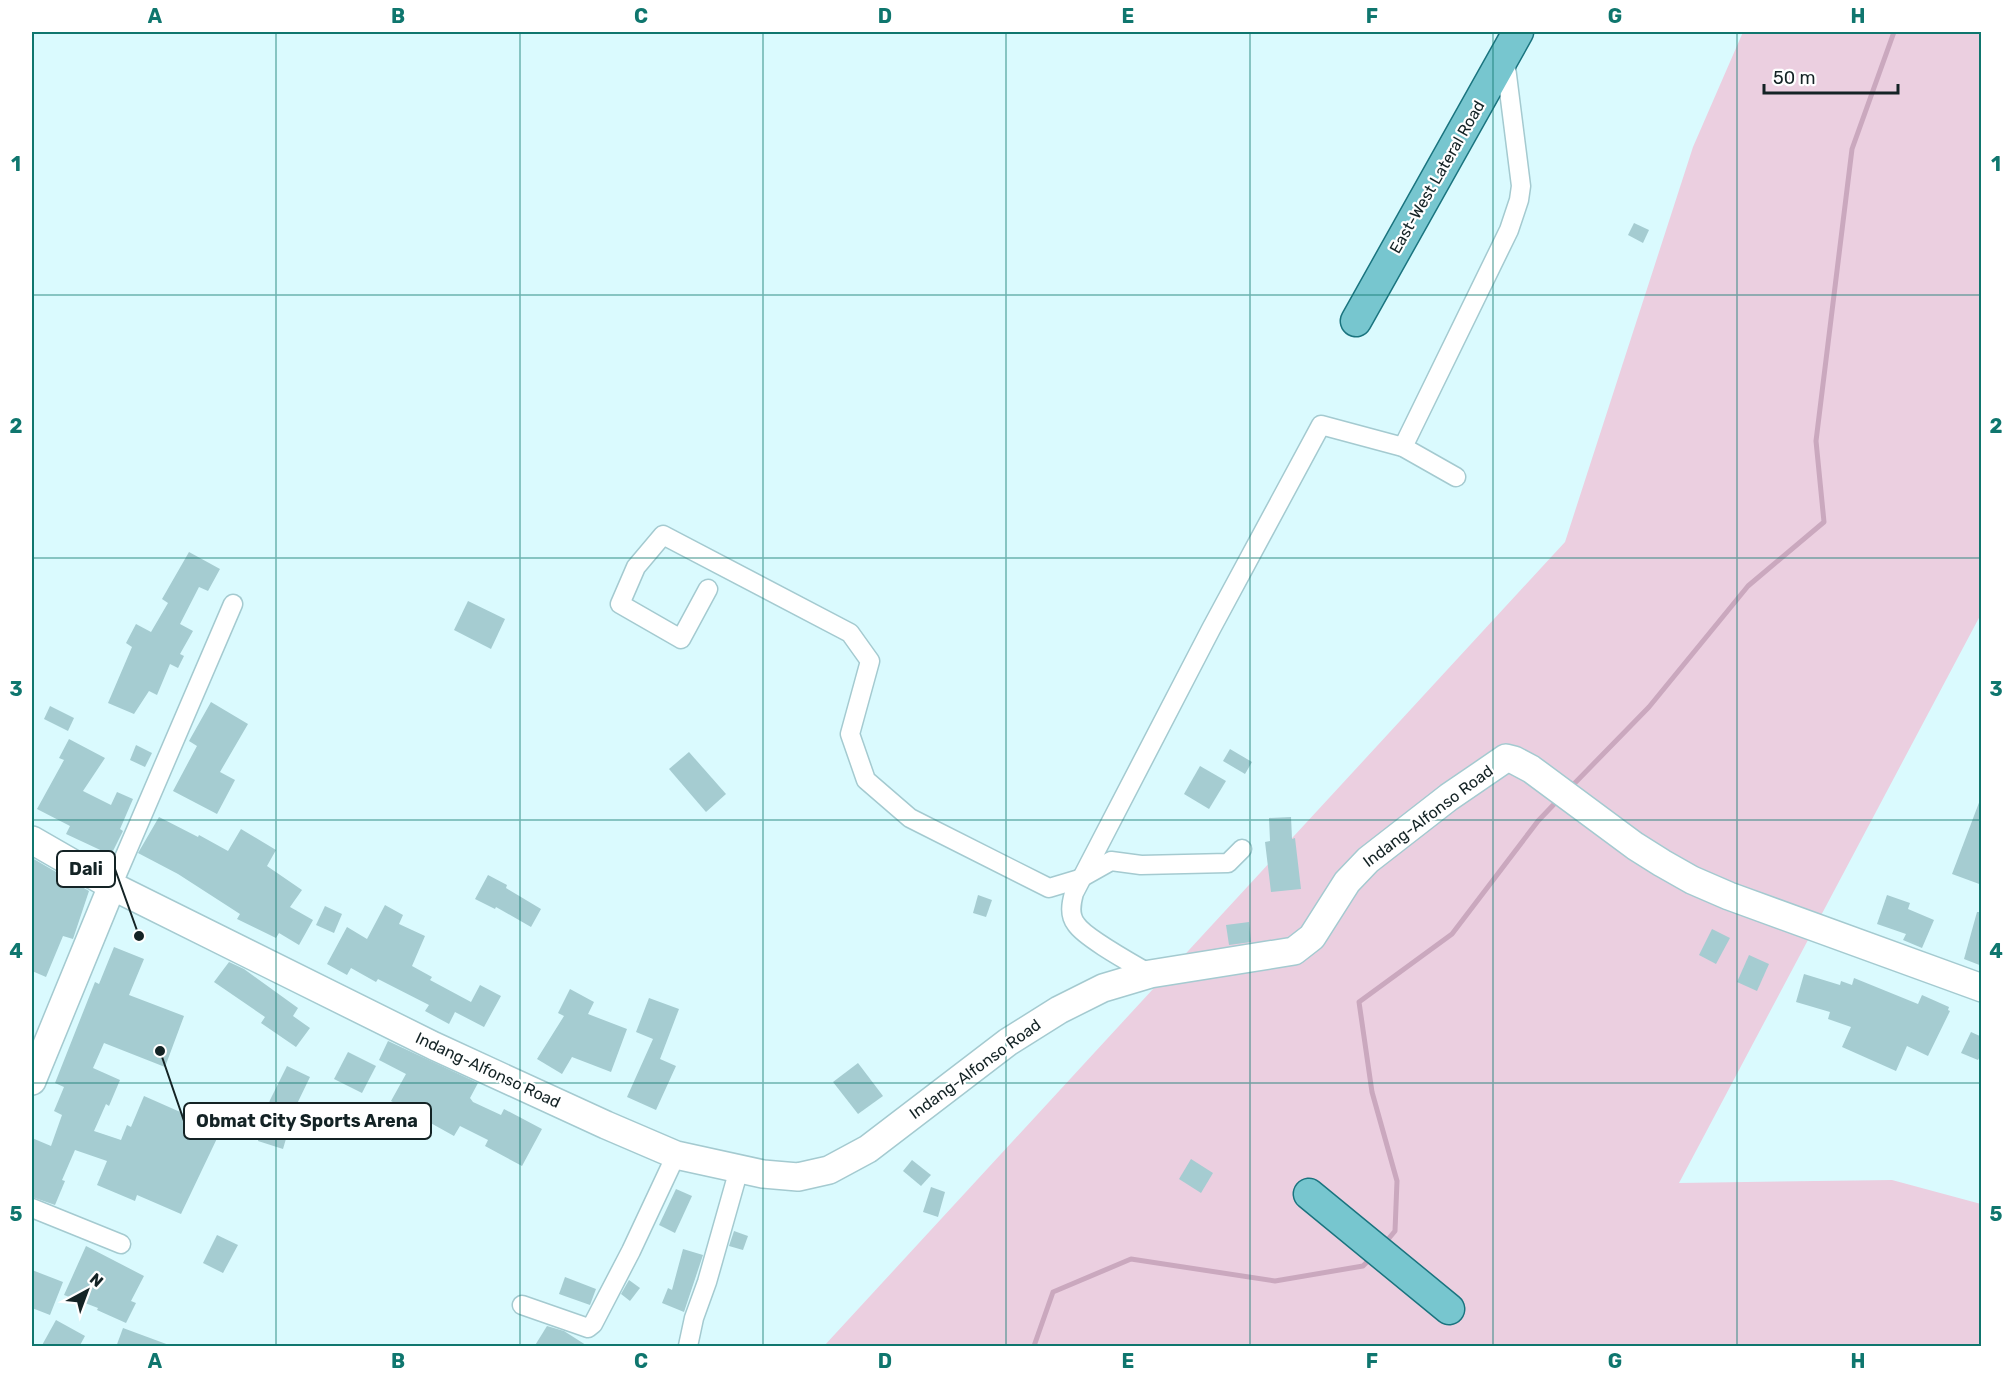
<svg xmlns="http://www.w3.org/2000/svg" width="2013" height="1378" font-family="Rubik,sans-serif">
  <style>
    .green { fill: #ebcfe0 }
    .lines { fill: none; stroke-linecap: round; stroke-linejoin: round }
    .stream { stroke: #caa8be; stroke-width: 5 }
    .building { fill: #a5ccd1 }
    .street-casing { stroke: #a4cad0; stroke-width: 21 }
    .secondary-casing { stroke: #a4cad0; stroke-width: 30 }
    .primary-casing { stroke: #1a747f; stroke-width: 33 }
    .street { stroke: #fff; stroke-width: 18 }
    .secondary { stroke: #fff; stroke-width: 27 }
    .primary { stroke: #77c6cf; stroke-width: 30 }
    .grid { fill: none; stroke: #0f766e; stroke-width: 1.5; stroke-opacity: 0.55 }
    .labels { text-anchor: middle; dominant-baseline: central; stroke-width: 4.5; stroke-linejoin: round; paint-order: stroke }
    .street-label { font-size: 16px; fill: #142325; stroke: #fff }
    .leader { fill: none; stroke: #142325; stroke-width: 2 }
    .callout-dot { fill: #142325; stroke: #fff; stroke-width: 2 }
    .callout { fill: #fff; stroke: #142325; stroke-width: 2 }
    .callout-label { font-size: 18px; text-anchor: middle; font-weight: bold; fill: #142325 }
    .neatline { fill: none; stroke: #0f766e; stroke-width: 2 }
    .grid-label { font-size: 20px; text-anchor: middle; font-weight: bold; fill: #0f766e }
  </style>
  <rect width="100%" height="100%" fill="#dafafe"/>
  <polygon class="green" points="1743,32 1981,32 1981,614 1679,1183 1892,1180 1981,1204 1981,1346 824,1346 1565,542 1693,147"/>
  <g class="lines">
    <g class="stream">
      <polyline points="1570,788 1649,707 1748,586 1824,522 1816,441 1852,149 1894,32"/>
      <polyline points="1385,1243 1395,1231 1397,1181 1372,1092 1359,1002 1452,934 1538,821 1559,799"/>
      <polyline points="1034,1346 1053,1292 1131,1259 1275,1281 1363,1266 1373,1256"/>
    </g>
  </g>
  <g class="building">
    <polygon points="1634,223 1649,230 1643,243 1628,235"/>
    <polygon points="189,552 220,569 208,591 199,587 180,624 193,631 180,654 184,656 178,668 170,664 157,695 149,691 134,714 108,703 132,647 126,643 136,624 151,632 168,603 162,599"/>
    <polygon points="468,601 505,619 491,649 454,630"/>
    <polygon points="211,702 248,724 220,772 235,780 217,814 173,791 197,746 189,741"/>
    <polygon points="50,706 74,718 68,731 44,719"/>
    <polygon points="69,739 105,758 83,791 111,805 117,792 133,799 120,829 123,831 111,855 66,834 70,826 37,809 64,760 59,758"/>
    <polygon points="136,745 152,753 145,767 130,760"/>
    <polygon points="1230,749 1252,762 1245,774 1223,761"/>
    <polygon points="689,752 726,794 706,812 669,769"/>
    <polygon points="1200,766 1226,781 1209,809 1184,794"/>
    <polygon points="1980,800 1982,800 1982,885 1952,874"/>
    <polygon points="159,817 198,837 199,835 228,851 241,829 276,850 267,866 302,890 290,907 313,920 299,945 279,933 276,938 237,919 240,914 178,874 138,853"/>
    <polygon points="1291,817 1292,839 1295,838 1301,889 1271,892 1265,842 1270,841 1269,818"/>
    <polygon points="32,858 89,891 73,939 63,936 46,977 32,971"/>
    <polygon points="488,875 507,885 506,888 541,909 531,927 496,907 495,909 475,899"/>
    <polygon points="978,895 992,900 986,917 973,913"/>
    <polygon points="1887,895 1910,903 1908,909 1934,920 1922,948 1903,940 1906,934 1877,924"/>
    <polygon points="385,905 403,915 399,924 425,936 412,966 432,977 430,980 471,1002 480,985 501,996 484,1027 455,1012 449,1024 425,1011 429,1005 378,979 376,982 351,968 347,975 327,964 347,927 367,939"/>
    <polygon points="325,906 342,914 334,933 316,925"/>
    <polygon points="1977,912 1982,912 1982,966 1964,959"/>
    <polygon points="1249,922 1251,942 1229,945 1226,925"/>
    <polygon points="1712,929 1730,938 1716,964 1699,955"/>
    <polygon points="114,947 144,959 129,995 184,1016 165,1067 104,1043 93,1068 120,1080 109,1106 106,1104 94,1131 121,1140 127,1125 131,1127 144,1096 221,1130 181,1214 137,1195 135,1201 97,1185 107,1161 75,1150 62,1180 65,1181 55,1205 32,1197 32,1138 51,1146 62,1115 54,1111 64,1087 55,1083 95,982 99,984"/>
    <polygon points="1749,955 1769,964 1757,991 1737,982"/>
    <polygon points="229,962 244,969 298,1008 293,1016 310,1028 296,1047 261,1023 265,1017 214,982"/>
    <polygon points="1804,974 1840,985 1841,981 1852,985 1854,978 1918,1004 1922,995 1949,1007 1948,1010 1950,1011 1928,1056 1907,1046 1896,1071 1842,1047 1851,1027 1828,1019 1830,1012 1796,1002"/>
    <polygon points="570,989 594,1002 588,1014 627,1029 611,1072 572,1057 562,1074 537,1059 564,1016 558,1013"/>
    <polygon points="649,998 679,1009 660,1059 676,1066 656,1110 627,1097 653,1039 636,1032"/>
    <polygon points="1971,1032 1982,1037 1982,1053 1978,1060 1961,1053"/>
    <polygon points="388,1041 478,1083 470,1098 473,1102 501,1115 504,1109 542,1129 522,1166 485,1146 488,1140 460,1126 454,1136 391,1101 406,1074 379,1060"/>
    <polygon points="348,1052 376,1066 362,1093 334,1079"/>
    <polygon points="858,1063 883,1096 858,1114 833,1082"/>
    <polygon points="287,1066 310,1077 295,1108 283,1149 258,1141 270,1100"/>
    <polygon points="1191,1159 1213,1173 1201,1193 1179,1179"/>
    <polygon points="912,1160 931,1175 921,1186 903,1171"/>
    <polygon points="931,1187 945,1192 938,1217 923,1212"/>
    <polygon points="676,1189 692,1196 675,1233 659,1225"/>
    <polygon points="734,1231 748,1236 743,1250 729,1246"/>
    <polygon points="217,1235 238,1245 223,1273 203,1263"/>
    <polygon points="86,1246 144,1276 131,1301 136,1303 126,1323 97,1310 98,1308 64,1295"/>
    <polygon points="683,1249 703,1255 684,1312 662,1303 668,1288 672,1290"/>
    <polygon points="32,1270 63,1282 50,1315 32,1308"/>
    <polygon points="565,1277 596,1289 590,1305 559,1294"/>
    <polygon points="629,1280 640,1288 630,1301 621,1294"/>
    <polygon points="56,1320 85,1336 79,1347 41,1347"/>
    <polygon points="547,1326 564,1331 589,1347 534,1347"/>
    <polygon points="123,1328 169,1345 168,1347 116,1347"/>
  </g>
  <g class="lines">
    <g class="street-casing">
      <g id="street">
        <polyline points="1403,447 1509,230 1519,200 1521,186 1505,59"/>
        <polyline points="708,589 681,639 620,604 636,567 663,535 850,633 870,661 850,734 866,780 910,818 1049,888 1079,879 1111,861 1141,865 1228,863 1242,849"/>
        <polyline points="112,886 233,604"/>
        <path d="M 1150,974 C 1133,964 1085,938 1076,924 C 1069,915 1071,904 1074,893 L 1211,629 L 1321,425 L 1403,447 L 1456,477"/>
        <polyline points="32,1208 121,1244"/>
        <polyline points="522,1305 588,1328 593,1324 631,1251 676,1155"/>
        <polyline points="688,1346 694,1318 707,1282 739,1169"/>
      </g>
    </g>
    <g class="secondary-casing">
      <g id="secondary">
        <polyline points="32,840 112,886 434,1046 606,1125 676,1155 763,1174 798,1177 829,1170 868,1149 1008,1042 1059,1010 1103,988 1150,974 1294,951 1312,937 1347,882 1368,860 1449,797 1506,758 1514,760 1531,769 1635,846 1662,863 1692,880 1729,896 1982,988"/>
        <polyline points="32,1081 112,886"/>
      </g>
    </g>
    <g class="primary-casing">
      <g id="primary">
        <polyline points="1356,321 1518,32"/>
        <polyline points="1309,1194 1449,1309"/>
      </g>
    </g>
    <use href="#street" class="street"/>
    <use href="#secondary" class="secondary"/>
    <use href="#primary" class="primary"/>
  </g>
  <path class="grid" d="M 276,32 L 276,1346M 520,32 L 520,1346M 763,32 L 763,1346M 1006,32 L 1006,1346M 1250,32 L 1250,1346M 1493,32 L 1493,1346M 1737,32 L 1737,1346M 32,295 L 1982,295M 32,558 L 1982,558M 32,820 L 1982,820M 32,1083 L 1982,1083"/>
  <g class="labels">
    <g class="street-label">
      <text transform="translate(1437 177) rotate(-60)">East-West Lateral Road</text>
      <text transform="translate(1428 816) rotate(-37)">Indang-Alfonso Road</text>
      <text transform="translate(975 1069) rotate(-36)">Indang-Alfonso Road</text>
      <text transform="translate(488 1070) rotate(25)">Indang-Alfonso Road</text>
    </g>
  </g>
  <path class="leader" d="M139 936L115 869M160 1051L184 1121"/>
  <g class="callout-dot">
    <circle cx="139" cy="936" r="6"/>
    <circle cx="160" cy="1051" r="6"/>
  </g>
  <g class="callout">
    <rect x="57" y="851" width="58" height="36" rx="6"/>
    <rect x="184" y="1103" width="247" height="36" rx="6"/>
  </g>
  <g class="callout-label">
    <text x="86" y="875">Dali</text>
    <text x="307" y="1127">Obmat City Sports Arena</text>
  </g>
  <rect width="2013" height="1378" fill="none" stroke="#ffffff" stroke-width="66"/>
  <g transform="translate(87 1291) rotate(41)" stroke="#ffffff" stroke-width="4.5" paint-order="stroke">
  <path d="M0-4.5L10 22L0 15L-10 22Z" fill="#142325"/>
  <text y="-9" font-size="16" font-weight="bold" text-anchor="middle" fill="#142325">N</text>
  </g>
  <path d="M1764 84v9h134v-9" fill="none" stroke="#142325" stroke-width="3"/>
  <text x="1773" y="84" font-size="18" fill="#142325" stroke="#ffffff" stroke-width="4.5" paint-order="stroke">50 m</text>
  <rect x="33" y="33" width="1947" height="1312" class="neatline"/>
  <g class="grid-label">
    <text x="155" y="23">A</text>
    <text x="398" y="23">B</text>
    <text x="641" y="23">C</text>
    <text x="885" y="23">D</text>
    <text x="1128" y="23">E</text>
    <text x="1372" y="23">F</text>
    <text x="1615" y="23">G</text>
    <text x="1858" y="23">H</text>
    <text x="16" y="171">1</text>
    <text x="1996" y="171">1</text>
    <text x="16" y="433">2</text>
    <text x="1996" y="433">2</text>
    <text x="16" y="696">3</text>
    <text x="1996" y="696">3</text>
    <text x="16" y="958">4</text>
    <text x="1996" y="958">4</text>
    <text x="16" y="1221">5</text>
    <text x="1996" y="1221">5</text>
    <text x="155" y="1368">A</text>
    <text x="398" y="1368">B</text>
    <text x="641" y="1368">C</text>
    <text x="885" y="1368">D</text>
    <text x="1128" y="1368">E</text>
    <text x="1372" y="1368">F</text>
    <text x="1615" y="1368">G</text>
    <text x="1858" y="1368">H</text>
  </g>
</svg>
